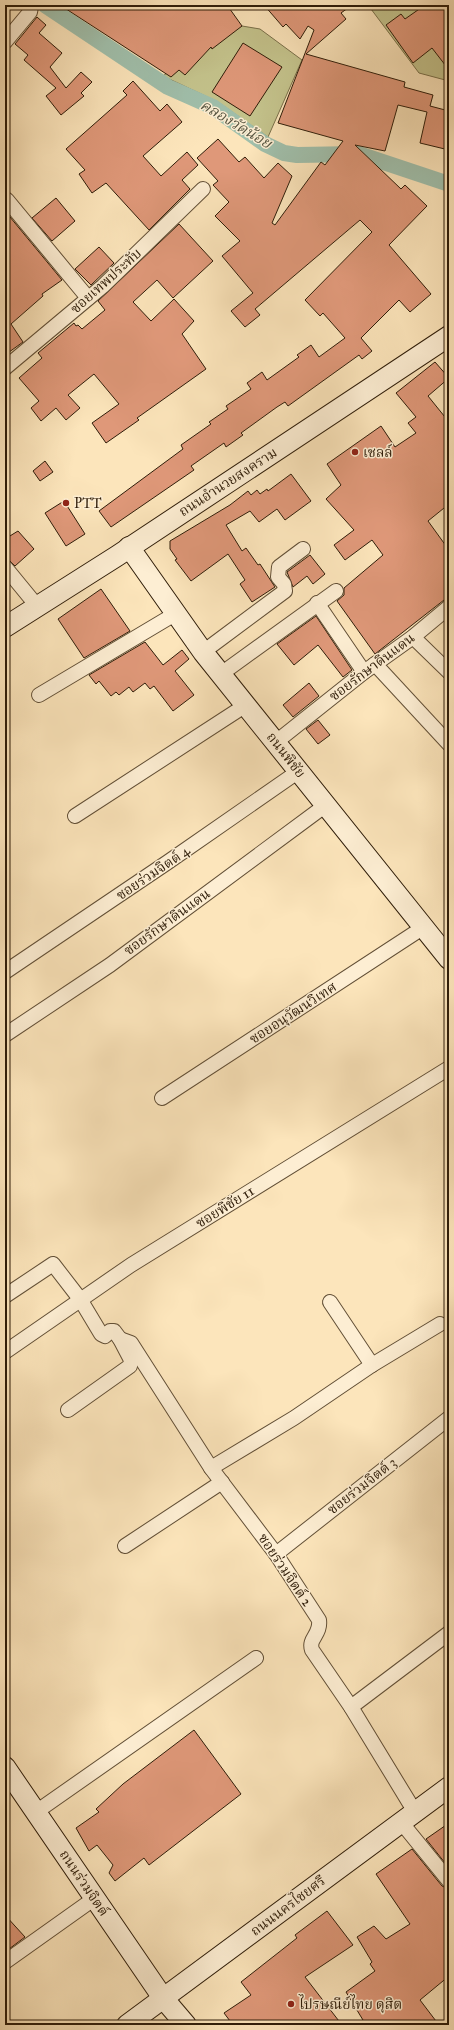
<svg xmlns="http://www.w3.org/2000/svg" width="454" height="2030" font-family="'IM FELL Great Primer','Noto Serif Thai',serif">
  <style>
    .green { fill: #c4c38c; stroke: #7a704a }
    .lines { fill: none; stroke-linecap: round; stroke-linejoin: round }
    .canal { stroke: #a0bfab; stroke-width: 16 }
    .building { fill: #df9879; stroke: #2f1d09 }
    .street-casing { stroke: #624f36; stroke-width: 16 }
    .secondary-casing { stroke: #2f1d09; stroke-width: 22 }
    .street { stroke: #fdeed3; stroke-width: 14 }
    .secondary { stroke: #fdeed3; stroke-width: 20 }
    .poi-dot { fill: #8f2418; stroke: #fdeed3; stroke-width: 1.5 }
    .labels { text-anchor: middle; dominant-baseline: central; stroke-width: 3; stroke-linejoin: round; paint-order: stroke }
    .street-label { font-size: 14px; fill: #2f1d09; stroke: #fdeed3 }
    .poi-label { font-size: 14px; fill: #2f1d09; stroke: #fdeed3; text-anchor: start }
    .water-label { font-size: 15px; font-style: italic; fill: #575642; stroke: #fdeed3 }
  </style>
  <rect width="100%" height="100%" fill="#fce5bb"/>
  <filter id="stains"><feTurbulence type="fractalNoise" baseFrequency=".005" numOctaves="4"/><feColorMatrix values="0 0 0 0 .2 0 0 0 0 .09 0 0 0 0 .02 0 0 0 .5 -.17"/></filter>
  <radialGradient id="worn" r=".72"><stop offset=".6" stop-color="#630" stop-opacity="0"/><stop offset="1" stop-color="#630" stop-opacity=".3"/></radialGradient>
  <g class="green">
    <polygon points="368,5 449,5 449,81 419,73"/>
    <polygon points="230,24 260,29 302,60 268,137 218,102 163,76"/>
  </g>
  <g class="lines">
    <polyline class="canal" points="45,5 168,87 213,107 265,144 284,153 297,155 359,154 449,184"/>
  </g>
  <g class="building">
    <polygon points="60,5 227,5 242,26 212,49 211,47 185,75 179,70 171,77"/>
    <polygon points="264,5 352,5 341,13 346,19 306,54 405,82 404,87 433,95 430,106 449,111 449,150 420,143 427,112 398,105 385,151 355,145 401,189 405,185 427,206 389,245 431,294 410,312 399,300 361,338 372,351 362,359 359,355 288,406 285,402 277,407 241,433 243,435 226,447 224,443 191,466 194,470 111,527 99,511 183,449 181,445 211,424 209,422 228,409 226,406 251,389 247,383 262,372 267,380 299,357 297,355 311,345 319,357 345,338 323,313 320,316 305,300 372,232 360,220 255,309 260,315 245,327 231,311 253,293 222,256 240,241 215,216 229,202 213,185 218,181 197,158 218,139 239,162 245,157 264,178 278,163 292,176 272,223 275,225 321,162 325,165 343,141 278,123 314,30 308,26 300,39 286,24 283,27"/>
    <polygon points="425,5 449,5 449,70 432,48 413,63 386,25 401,14 405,19"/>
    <polygon points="37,17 46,25 39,33 62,53 50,67 66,88 81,72 92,82 81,93 84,96 61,115 46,96 56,88 24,60 28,55 15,44"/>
    <polygon points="243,43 282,67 250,116 212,92"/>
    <polygon points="133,81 160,111 167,104 182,122 143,156 161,176 187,152 198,165 182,180 190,189 149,230 106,183 92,193 79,174 85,170 66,149 127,95 123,91"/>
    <polygon points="56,198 75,221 52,241 32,218"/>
    <polygon points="5,211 62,280 42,294 43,296 11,324 23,342 5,355"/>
    <polygon points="179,224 213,261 173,298 157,280 133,302 151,321 174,299 194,321 182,334 206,369 137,418 139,420 106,443 92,423 119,404 94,374 68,395 80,408 66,420 56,408 41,421 31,408 39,401 19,378 42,358 38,353 74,323 76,326 78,325 82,329 105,310 98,301"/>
    <polygon points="99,247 114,263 91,285 75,269"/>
    <polygon points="435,362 449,378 428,396 449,422 449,504 428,521 449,550 449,599 444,600 375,654 337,601 344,595 344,588 383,555 372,540 345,560 334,545 354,530 326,499 341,485 327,464 381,426 395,447 416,433 408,423 416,417 396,393"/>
    <polygon points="45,461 53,472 40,481 33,471"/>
    <polygon points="291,474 311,501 285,520 277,509 259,522 250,511 226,525 242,551 246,548 258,565 260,564 275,587 252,602 240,584 245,580 228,554 191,581 175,560 177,559 170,549 170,541 230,505 248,491 251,495 257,490 260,494 267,489 268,491"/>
    <polygon points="64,501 85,534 66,546 45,513"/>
    <polygon points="18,531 34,549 15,566 8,559 5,559 5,539"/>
    <polygon points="310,555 325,574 313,584 307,576 293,587 287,572"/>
    <polygon points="101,589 130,631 84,658 58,619"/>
    <polygon points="316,616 352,670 343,677 318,645 294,665 277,644"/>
    <polygon points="145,642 163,665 182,650 189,659 175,671 194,695 173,711 154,686 150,689 145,683 133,692 129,687 119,695 116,692 111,696 99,681 96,684 89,675"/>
    <polygon points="309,683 319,696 293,717 283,705"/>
    <polygon points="318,720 330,735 318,744 306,729"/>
    <polygon points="194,1730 241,1794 149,1865 144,1858 115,1881 109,1873 113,1865 97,1845 89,1851 76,1828 99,1812 96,1809 123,1784"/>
    <polygon points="449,1823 449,1868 426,1839"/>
    <polygon points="412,1849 442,1886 449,1889 449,1976 420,2000 439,2025 366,2025 346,1992 375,1971 370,1964 372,1962 357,1937 374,1926 386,1939 410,1924 376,1874"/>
    <polygon points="327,1911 353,1945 305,1977 342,2025 233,2025 224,2013 251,1995 241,1982 297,1938 295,1935"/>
    <polygon points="5,1915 25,1937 5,1952"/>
  </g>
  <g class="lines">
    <g class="street-casing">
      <g id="street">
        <polyline points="5,42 30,12 31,7 29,5"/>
        <polyline points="7,200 88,298"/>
        <polyline points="5,368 103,286 203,189"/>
        <polyline points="5,567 37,606"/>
        <polyline points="317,603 364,672"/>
        <polyline points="413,637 449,672"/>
        <polyline points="203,652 285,591 284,584 278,577 279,567 303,549"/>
        <polyline points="375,664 449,744"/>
        <polyline points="221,674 336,591"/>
        <polyline points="39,695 175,614"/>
        <polyline points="276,742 364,672 413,637 449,607"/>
        <polyline points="75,816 246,705"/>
        <polyline points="5,972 168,862 299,771"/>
        <polyline points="5,1035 110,965 326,805"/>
        <polyline points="162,1098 424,927"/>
        <polyline points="5,1296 53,1264 80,1299 101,1334 105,1336 110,1331 114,1331 120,1339 131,1360 130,1366 68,1410"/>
        <polyline points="330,1302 372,1365"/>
        <path d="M 120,1339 L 131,1343 L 211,1468 L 276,1554 L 319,1620 C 321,1635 308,1638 312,1650 L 351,1707 L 415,1812"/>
        <polyline points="5,1352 131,1265 449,1068"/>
        <polyline points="211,1468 294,1418 372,1365 440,1324"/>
        <polyline points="125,1546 222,1482"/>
        <polyline points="276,1554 449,1418"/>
        <polyline points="351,1707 449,1633"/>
        <polyline points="36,1812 256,1658"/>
        <polyline points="401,1822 449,1881"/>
        <polyline points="5,1962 95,1898"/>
      </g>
    </g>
    <g class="secondary-casing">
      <g id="secondary">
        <polyline points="129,547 203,652 449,959"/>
        <polyline points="5,627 117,556 449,336"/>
        <polyline points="5,1767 163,1998 186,2025"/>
        <polyline points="127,2025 449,1787"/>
      </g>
    </g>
    <use href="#street" class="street"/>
    <use href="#secondary" class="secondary"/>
  </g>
  <g class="poi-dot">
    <circle cx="355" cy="452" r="4"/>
    <circle cx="66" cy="503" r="4"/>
    <circle cx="291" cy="2004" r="4"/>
  </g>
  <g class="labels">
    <g class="street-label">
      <text transform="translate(106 281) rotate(-42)">ซอยเทพประทับ</text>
      <text transform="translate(228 482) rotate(-33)">ถนนอำนวยสงคราม</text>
      <text transform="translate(372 667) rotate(-37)">ซอยรักษาดินแดน</text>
      <text transform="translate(286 755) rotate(52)">ถนนพิชัย</text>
      <text transform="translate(153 873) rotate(-34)">ซอยร่วมจิตต์ 4</text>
      <text transform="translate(167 922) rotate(-36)">ซอยรักษาดินแดน</text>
      <text transform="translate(293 1013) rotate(-33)">ซอยอนุวัฒนวิเทศ</text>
      <text transform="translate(225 1207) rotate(-32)">ซอยพิชัย 11</text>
      <text transform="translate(362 1486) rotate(-38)">ซอยร่วมจิตต์ 3</text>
      <text transform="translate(285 1570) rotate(56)">ซอยร่วมจิตต์ 2</text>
      <text transform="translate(84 1883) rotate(56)">ถนนร่วมจิตต์</text>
      <text transform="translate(288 1906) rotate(-37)">ถนนนครไชยศรี</text>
    </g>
    <g class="poi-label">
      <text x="363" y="452">เชลล์</text>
      <text x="74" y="503">PTT</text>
      <text x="299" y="2004">ไปรษณีย์ไทย ดุสิต</text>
    </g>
    <g class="water-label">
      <text transform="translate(236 124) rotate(31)">คลองวัดน้อย</text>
    </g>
  </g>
  <rect width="454" height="2030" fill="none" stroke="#fce5bb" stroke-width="20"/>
  <rect x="6" y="6" width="442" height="2018" fill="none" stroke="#2f1d09" stroke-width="2"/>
  <rect x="10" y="10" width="434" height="2010" fill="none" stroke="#2f1d09"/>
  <rect width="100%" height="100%" filter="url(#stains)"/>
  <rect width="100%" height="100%" fill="url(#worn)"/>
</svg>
